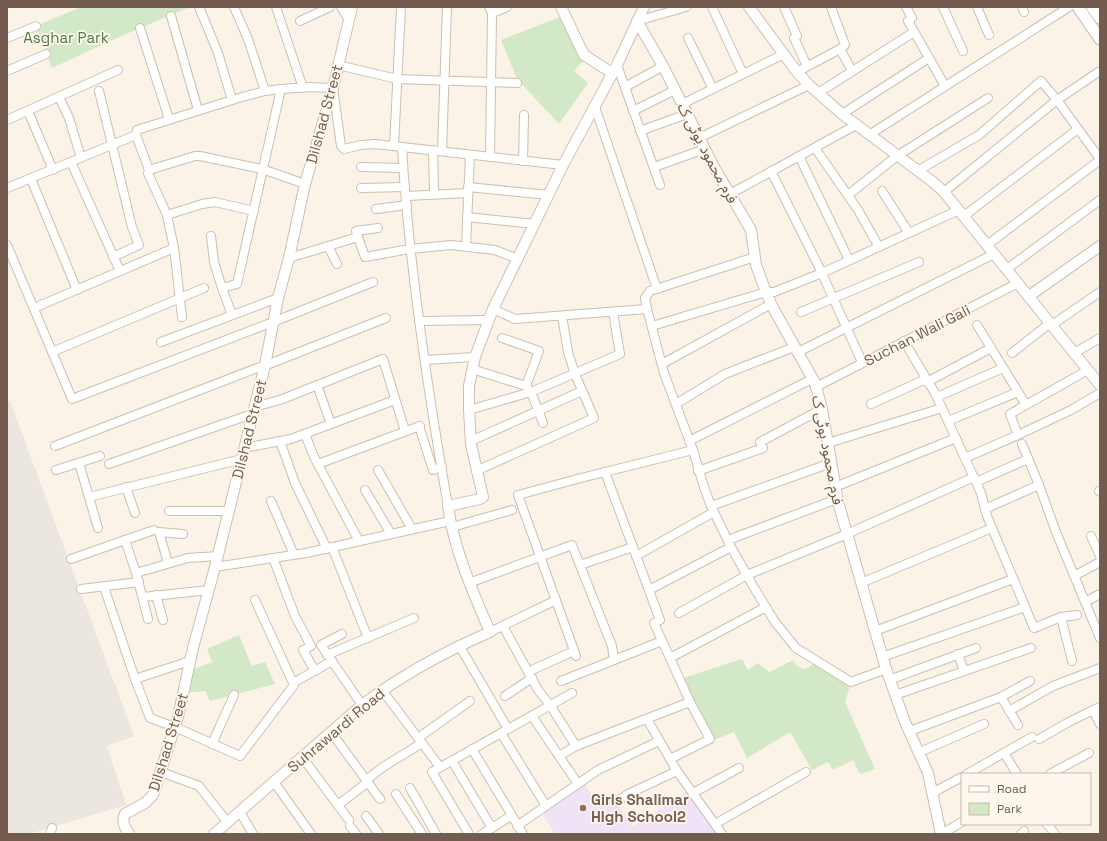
<svg xmlns="http://www.w3.org/2000/svg" width="1107" height="841" font-family="'Space Grotesk','Noto Sans Arabic',sans-serif">
  <style>
    .industrial { fill: #ece6e0 }
    .education { fill: #f0e3f7 }
    .green { fill: #d3e8c6 }
    .lines { fill: none; stroke-linecap: round; stroke-linejoin: round }
    .minor-casing { stroke: #cebeb0; stroke-width: 10 }
    .tertiary-casing { stroke: #cebeb0; stroke-width: 12 }
    .secondary-casing { stroke: #cfbcab; stroke-width: 13 }
    .minor { stroke: #fff; stroke-width: 8 }
    .tertiary { stroke: #fff; stroke-width: 10 }
    .secondary { stroke: #fff; stroke-width: 11 }
    .education-dot { fill: #8d6e63; stroke: #fef7ed; stroke-width: 1.5 }
    .labels { text-anchor: middle; dominant-baseline: central; stroke-width: 3.5; stroke-linejoin: round; paint-order: stroke }
    .park-label { font-size: 15px; fill: #547845; stroke: #fef7ed }
    .street-label { font-size: 15px; fill: #735b4d; stroke: #fef7ed }
    .education-label { font-size: 15px; font-weight: bold; fill: #785e54; stroke: #fef7ed; text-anchor: start }
  </style>
  <rect width="100%" height="100%" fill="#fbf3e7"/>
  <polygon class="industrial" points="10,401 134,736 107,746 126,805 29,834 7,834 7,402"/>
  <polygon class="education" points="583,781 597,804 612,795 632,827 690,790 722,834 555,834 541,811"/>
  <g class="green">
    <polygon points="81,7 190,7 119,37 52,68 36,26"/>
    <polygon points="565,15 587,57 574,71 588,83 559,124 517,79 501,40"/>
    <polygon points="239,635 252,666 265,662 275,684 210,701 205,691 183,693 189,671 212,662 207,649"/>
    <polygon points="742,659 748,670 758,663 769,672 793,660 797,666 805,670 817,661 851,682 845,702 875,769 860,774 853,760 833,770 828,762 812,770 790,732 747,758 734,732 711,741 677,680"/>
  </g>
  <g class="lines">
    <g class="minor-casing">
      <g id="minor">
        <polyline points="199,7 218,53 232,100"/>
        <polyline points="234,7 248,39 265,91"/>
        <polyline points="276,7 303,88"/>
        <polyline points="341,7 349,20"/>
        <polyline points="489,7 492,13 490,157"/>
        <polyline points="712,7 743,74"/>
        <polyline points="784,7 797,36 794,38 807,66"/>
        <polyline points="831,7 845,45 840,49"/>
        <polyline points="906,7 912,18 908,21 945,86"/>
        <polyline points="943,7 963,51"/>
        <polyline points="977,7 989,35"/>
        <polyline points="1022,7 1024,12"/>
        <polyline points="492,13 507,7"/>
        <polyline points="171,16 198,110"/>
        <polyline points="300,21 330,7"/>
        <polyline points="637,21 686,7"/>
        <polyline points="140,28 169,119"/>
        <polyline points="7,38 36,26"/>
        <polyline points="688,38 713,89"/>
        <polyline points="338,65 397,79 517,83"/>
        <polyline points="617,65 660,185"/>
        <polyline points="7,71 46,54"/>
        <polyline points="797,72 840,49 852,71"/>
        <polyline points="625,87 663,66"/>
        <polyline points="99,91 132,227 139,245 113,257"/>
        <polyline points="818,93 914,32"/>
        <polyline points="59,97 69,118 81,158"/>
        <polyline points="682,104 784,54"/>
        <polyline points="595,107 657,289"/>
        <polyline points="28,111 53,170"/>
        <polyline points="633,111 675,90"/>
        <polyline points="842,114 929,58"/>
        <polyline points="7,120 118,70"/>
        <polyline points="640,131 687,114"/>
        <polyline points="136,135 149,170 148,173 167,215 174,248 182,317"/>
        <polyline points="869,135 1069,7"/>
        <polyline points="699,138 809,85"/>
        <polyline points="394,146 401,7"/>
        <path d="M 402,147 C 409,267 427,387 448,506"/>
        <polyline points="815,148 858,210 879,247"/>
        <polyline points="433,150 434,194"/>
        <polyline points="442,151 447,7"/>
        <polyline points="799,156 849,260"/>
        <polyline points="523,161 524,115"/>
        <polyline points="71,162 120,271"/>
        <polyline points="361,167 403,168"/>
        <polyline points="654,167 705,149"/>
        <polyline points="149,170 195,156 200,156 262,169 305,184"/>
        <polyline points="919,170 979,135 1041,81 1057,100 1100,159"/>
        <polyline points="771,171 820,269 862,362"/>
        <polyline points="31,179 77,290"/>
        <polyline points="468,187 549,195"/>
        <polyline points="7,188 136,135 137,130 242,97 265,91 281,89 308,87 333,88 341,146 344,149 361,145 375,144 563,165"/>
        <polyline points="361,188 405,187"/>
        <polyline points="882,191 909,233"/>
        <polyline points="944,192 1057,100 1100,71"/>
        <polyline points="730,194 856,125"/>
        <polyline points="848,195 897,156 988,98"/>
        <polyline points="406,196 468,193"/>
        <polyline points="376,209 407,205"/>
        <polyline points="167,215 202,204 215,202 254,211"/>
        <polyline points="964,216 1078,129"/>
        <polyline points="467,217 535,224"/>
        <polyline points="211,236 214,262 222,288"/>
        <polyline points="358,237 356,231 378,228"/>
        <polyline points="7,245 72,399 273,322 373,282"/>
        <polyline points="987,245 1100,160"/>
        <polyline points="328,246 337,264"/>
        <polyline points="466,246 470,155"/>
        <polyline points="755,257 650,291 645,298 647,309 664,373 693,450 704,487 711,506 731,547 753,586 775,622 796,648 851,682 886,669"/>
        <polyline points="289,258 358,237 365,257 410,249 451,245 495,250 518,259"/>
        <polyline points="1007,269 1100,200"/>
        <polyline points="34,308 174,248"/>
        <polyline points="493,309 515,319 647,309"/>
        <polyline points="801,312 919,262"/>
        <polyline points="232,315 222,288 237,284 281,89"/>
        <polyline points="419,321 489,320"/>
        <polyline points="977,325 1026,405"/>
        <polyline points="1052,325 1100,292"/>
        <polyline points="652,326 766,292 774,292 822,273 959,210"/>
        <polyline points="502,338 539,351 526,386"/>
        <polyline points="904,341 936,395 981,493 987,516 1034,628 1061,617 1077,615"/>
        <polyline points="161,342 278,298"/>
        <polyline points="52,352 204,288"/>
        <polyline points="798,352 994,254"/>
        <polyline points="1012,353 1050,323"/>
        <polyline points="1074,353 1100,338"/>
        <polyline points="425,360 475,357"/>
        <polyline points="662,364 771,304"/>
        <polyline points="264,366 386,318"/>
        <polyline points="472,369 526,386 531,392 543,423"/>
        <polyline points="1088,370 1010,414 1018,435 1071,410 1100,393"/>
        <polyline points="927,382 991,348"/>
        <polyline points="317,385 331,424"/>
        <polyline points="816,387 1018,283"/>
        <polyline points="937,397 1003,368"/>
        <polyline points="676,404 725,374 794,347"/>
        <polyline points="871,404 926,379"/>
        <polyline points="254,407 280,400 383,359 405,431"/>
        <polyline points="469,410 531,392 620,354 613,312"/>
        <polyline points="948,421 1018,392"/>
        <polyline points="419,426 433,470 442,467"/>
        <polyline points="305,434 314,457 359,541"/>
        <polyline points="280,441 295,483 327,549"/>
        <polyline points="471,441 582,391"/>
        <polyline points="689,441 812,379"/>
        <polyline points="828,443 942,408"/>
        <polyline points="1022,444 1039,485 1056,532 1100,638"/>
        <polyline points="55,446 265,365"/>
        <polyline points="244,448 291,439 395,400"/>
        <polyline points="965,458 1018,435"/>
        <polyline points="79,463 98,528"/>
        <polyline points="109,464 252,414"/>
        <polyline points="318,464 420,426"/>
        <polyline points="56,470 100,456"/>
        <polyline points="378,470 412,529"/>
        <polyline points="476,471 594,418 575,374 568,352 562,316"/>
        <polyline points="698,471 763,448 760,442 822,409"/>
        <polyline points="605,472 660,620 654,623 690,702 710,739 670,759"/>
        <polyline points="976,482 1028,459"/>
        <polyline points="126,487 135,513"/>
        <polyline points="835,487 956,438"/>
        <polyline points="365,490 391,534"/>
        <polyline points="1099,491 1100,492"/>
        <polyline points="89,497 242,459"/>
        <polyline points="271,501 294,555"/>
        <polyline points="711,506 831,463"/>
        <polyline points="985,509 1039,485"/>
        <polyline points="169,511 229,511"/>
        <polyline points="452,527 512,510"/>
        <polyline points="1091,536 1100,556"/>
        <polyline points="125,540 154,530"/>
        <polyline points="728,540 837,499"/>
        <polyline points="332,547 368,638"/>
        <polyline points="636,556 714,512"/>
        <polyline points="273,558 295,616 311,646 303,650 315,671"/>
        <polyline points="71,559 125,540 136,573"/>
        <polyline points="168,563 159,532 183,534"/>
        <polyline points="580,565 633,547"/>
        <polyline points="215,567 306,553 450,521"/>
        <polyline points="1074,576 1100,562"/>
        <polyline points="469,583 572,545 612,646 614,660 662,641"/>
        <polyline points="861,583 992,528"/>
        <polyline points="104,587 135,679 150,718 175,727 240,756 294,685 255,600"/>
        <polyline points="81,589 139,582"/>
        <polyline points="649,590 731,547"/>
        <polyline points="156,595 163,620"/>
        <polyline points="143,597 209,590"/>
        <polyline points="1085,602 1100,594"/>
        <polyline points="679,613 747,575 847,534 974,477"/>
        <polyline points="1061,617 1072,661"/>
        <polyline points="148,619 136,573 188,558 218,556"/>
        <polyline points="503,626 538,690 550,705 576,746"/>
        <polyline points="875,631 1013,579"/>
        <polyline points="490,632 556,600"/>
        <polyline points="342,634 321,645 362,705"/>
        <polyline points="459,645 508,729"/>
        <polyline points="958,654 964,671"/>
        <polyline points="327,655 414,618"/>
        <polyline points="576,656 518,495 581,478 693,450"/>
        <polyline points="882,657 1025,607"/>
        <polyline points="670,658 766,607"/>
        <polyline points="534,669 574,651"/>
        <polyline points="135,679 190,661"/>
        <polyline points="889,680 976,648"/>
        <polyline points="561,681 614,660"/>
        <polyline points="293,683 332,661"/>
        <polyline points="382,690 440,767"/>
        <polyline points="895,695 1031,648"/>
        <polyline points="505,696 532,678"/>
        <polyline points="1001,697 1018,725"/>
        <polyline points="1100,707 1093,710 1100,724"/>
        <polyline points="1009,711 1053,686 1100,668"/>
        <polyline points="532,716 578,784"/>
        <polyline points="647,719 677,771 722,834"/>
        <polyline points="910,731 1001,697 1030,681"/>
        <polyline points="331,732 380,799"/>
        <polyline points="501,733 546,806"/>
        <polyline points="418,738 470,701"/>
        <polyline points="1039,739 1067,723 1093,710"/>
        <polyline points="212,744 234,695"/>
        <polyline points="472,749 523,834"/>
        <polyline points="920,752 984,724"/>
        <polyline points="1004,753 1017,774"/>
        <polyline points="559,756 576,746 690,702"/>
        <polyline points="302,757 349,820"/>
        <polyline points="452,761 492,828"/>
        <polyline points="161,772 199,786 228,823"/>
        <polyline points="967,774 1032,737"/>
        <polyline points="1050,774 1089,753"/>
        <polyline points="366,780 383,767 422,743"/>
        <polyline points="274,782 311,834"/>
        <polyline points="410,788 436,834"/>
        <polyline points="693,793 739,768"/>
        <polyline points="932,793 962,777"/>
        <polyline points="396,794 422,834"/>
        <polyline points="616,802 628,794 677,771"/>
        <polyline points="338,805 368,782"/>
        <polyline points="240,812 253,834"/>
        <polyline points="366,816 379,834"/>
        <polyline points="715,824 806,772"/>
        <polyline points="1047,824 1055,834"/>
        <polyline points="350,826 356,834"/>
        <polyline points="517,826 598,770 659,741"/>
        <polyline points="50,834 52,828"/>
        <polyline points="469,834 432,772 572,693"/>
        <polyline points="482,834 511,816"/>
        <polyline points="941,834 962,822"/>
        <polyline points="1021,834 1024,831"/>
      </g>
    </g>
    <g class="tertiary-casing">
      <g id="tertiary">
        <polyline points="561,7 584,55 612,73"/>
        <polyline points="749,7 797,72 809,85 842,114 933,182 944,192 1100,385"/>
        <polyline points="637,21 663,66 714,167 751,230 756,265 766,292 772,306 815,383 822,409 838,502 886,669 905,722 928,773 941,834"/>
        <polyline points="1029,296 1100,246"/>
        <path d="M 129,834 C 125,827 121,822 125,814 L 145,803 L 153,795 L 178,717 L 193,648 L 215,567 L 265,365 L 278,298 L 289,258 L 305,184 L 333,88 L 352,7"/>
        <path d="M 214,834 L 362,705 C 403,674 444,652 490,632 C 473,592 454,550 448,506 L 480,499 L 483,497 L 471,444 L 469,410 L 469,386 L 475,357 L 493,309 L 563,165 L 617,65 L 644,7"/>
      </g>
    </g>
    <g class="secondary-casing">
      <g id="secondary">
        <polyline points="1078,7 1100,39"/>
        <polyline points="1092,7 1100,18"/>
      </g>
    </g>
    <use href="#minor" class="minor"/>
    <use href="#tertiary" class="tertiary"/>
    <use href="#secondary" class="secondary"/>
  </g>
  <circle class="education-dot" cx="583" cy="808" r="4"/>
  <g class="labels">
    <g class="park-label">
      <text x="66" y="37">Asghar Park</text>
    </g>
    <g class="street-label">
      <text transform="translate(324 114) rotate(-75)">Dilshad Street</text>
      <text transform="translate(708 153) rotate(62)">فرم محمود بوٹی ک</text>
      <text transform="translate(917 335) rotate(-27)">Suchan Wali Gali</text>
      <text transform="translate(249 429) rotate(-76)">Dilshad Street</text>
      <text transform="translate(828 450) rotate(79)">فرم محمود بوٹی ک</text>
      <text transform="translate(336 730) rotate(-40)">Suhrawardi Road</text>
      <text transform="translate(168 742) rotate(-73)">Dilshad Street</text>
    </g>
    <g class="education-label">
      <text x="591" y="799">Girls Shalimar<tspan x="591" dy="17">HIgh School2</tspan></text>
    </g>
  </g>
  <rect width="1107" height="841" fill="none" stroke="#735b4d" stroke-width="16"/>
  <rect x="961" y="773" width="130" height="52" fill="#fef7ed" stroke="#c6b9ad"/>
  <rect x="969" y="786" width="20" height="6" fill="#ffffff" stroke="#c6b9ad"/>
  <text x="997" y="793" font-size="12" fill="#735b4d">Road</text>
  <rect x="969" y="803" width="20" height="12" fill="#d3e8c6" stroke="#c6b9ad"/>
  <text x="997" y="813" font-size="12" fill="#735b4d">Park</text>
</svg>
